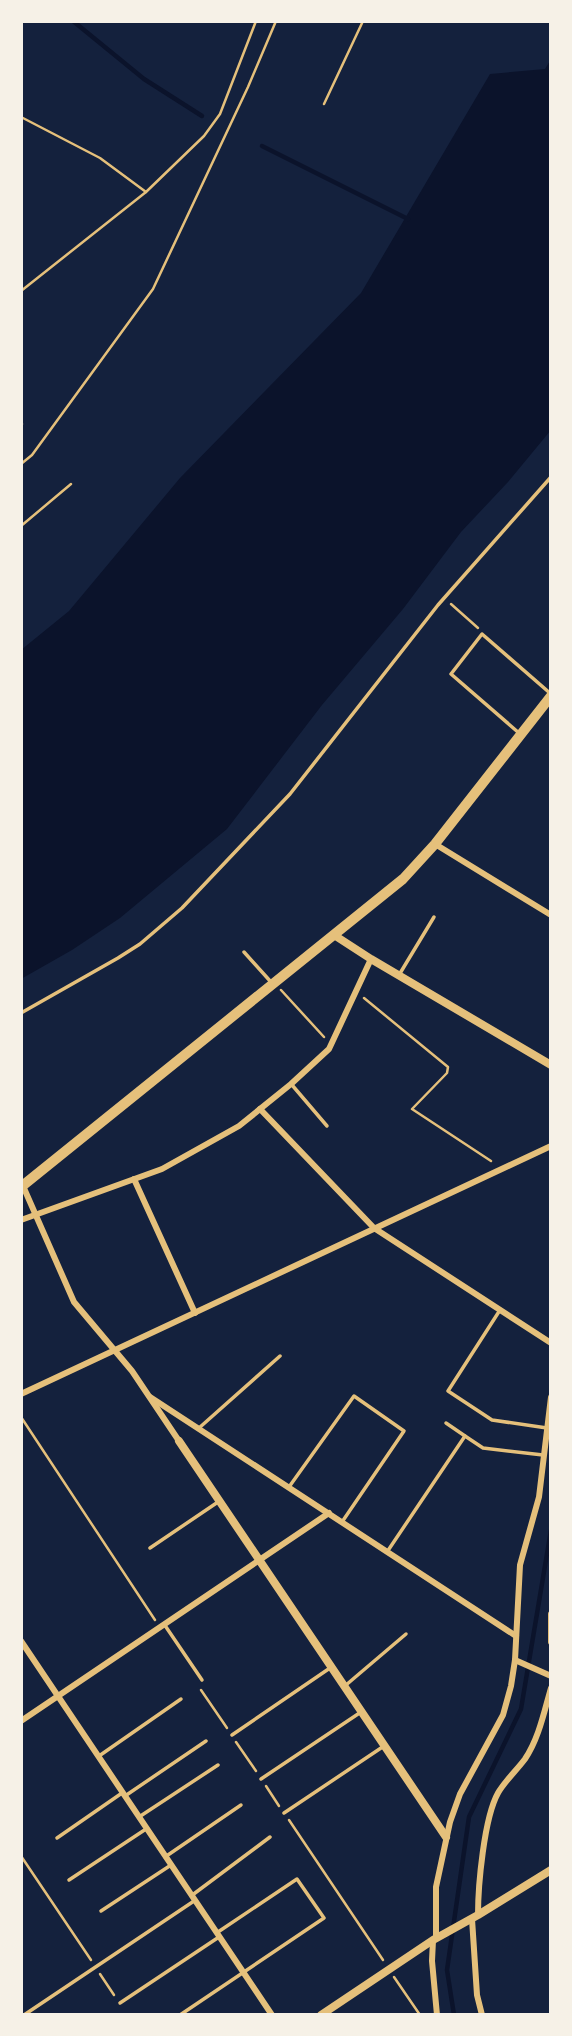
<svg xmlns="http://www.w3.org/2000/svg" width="572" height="2036" font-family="'IBM Plex Serif',serif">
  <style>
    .water { fill: #0b132b }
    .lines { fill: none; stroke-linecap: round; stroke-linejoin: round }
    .stream { stroke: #0b132b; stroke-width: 4.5 }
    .path { stroke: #e5c07b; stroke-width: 2.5 }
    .service { stroke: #e5c07b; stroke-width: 3.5 }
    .minor { stroke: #e5c07b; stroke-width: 6 }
    .tertiary { stroke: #e5c07b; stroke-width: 8 }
    .primary { stroke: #e5c07b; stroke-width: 10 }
  </style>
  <rect width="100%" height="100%" fill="#14213d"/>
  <polygon class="water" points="551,59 551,430 508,482 461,532 403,609 322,705 227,829 120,918 72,950 21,979 21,650 69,611 180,478 361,293 490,74 545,69"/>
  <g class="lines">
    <g class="stream">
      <polyline points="73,21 144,79 202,116"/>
      <polyline points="262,146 408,219"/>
      <polyline points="454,2015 447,1970 469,1817 521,1709 551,1530"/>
    </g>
    <g class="path">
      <polyline points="324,104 363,21"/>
      <polyline points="21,117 100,158 146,192"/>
      <polyline points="21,291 146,192 204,136 220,114 256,21"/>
      <polyline points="21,423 22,424"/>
      <polyline points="21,464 32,455 153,289 248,87 276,21"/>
      <polyline points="21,526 71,484"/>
      <polyline points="451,604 478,628"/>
      <polyline points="281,990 324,1037"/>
      <polyline points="364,998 448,1067 447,1073 412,1109 491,1161"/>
      <polyline points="21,1417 155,1620"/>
      <polyline points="201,1690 227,1728"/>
      <polyline points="236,1742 256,1771"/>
      <polyline points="266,1786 279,1806"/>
      <polyline points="289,1820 383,1960"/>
      <polyline points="21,1856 91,1960"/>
      <polyline points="100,1974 114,1995"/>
      <polyline points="394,1977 420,2015"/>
    </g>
    <g class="service">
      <polyline points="519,733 451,674 482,634 551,694"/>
      <polyline points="244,952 271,982"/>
      <polyline points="399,975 434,917"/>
      <polyline points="21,1013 118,958 140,944 182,908 290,794 438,605 551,477"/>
      <polyline points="292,1085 327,1126"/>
      <polyline points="500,1310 448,1391 492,1420 547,1428"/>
      <polyline points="446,1423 465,1436"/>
      <polyline points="199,1428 280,1356"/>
      <polyline points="289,1487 354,1396 404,1431 342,1522"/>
      <polyline points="150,1548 218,1502"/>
      <polyline points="387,1552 465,1436 483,1448 543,1455"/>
      <polyline points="164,1624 202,1680"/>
      <polyline points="346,1685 406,1634"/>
      <polyline points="232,1735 330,1668"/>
      <polyline points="99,1756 181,1699"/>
      <polyline points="261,1779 361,1712"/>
      <polyline points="125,1796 206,1741"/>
      <polyline points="21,1811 21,1812"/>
      <polyline points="284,1813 384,1746"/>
      <polyline points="139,1817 218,1765"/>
      <polyline points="57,1838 122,1793"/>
      <polyline points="165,1857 241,1805"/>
      <polyline points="69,1880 146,1829"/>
      <polyline points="191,1896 270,1837"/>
      <polyline points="101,1911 171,1865"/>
      <polyline points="120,2003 219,1937"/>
      <polyline points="24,2015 194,1901"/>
      <polyline points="180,2015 324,1918 297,1879 218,1932"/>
    </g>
    <g class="minor">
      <polyline points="435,844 551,915"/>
      <polyline points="260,1109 374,1228 551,1343"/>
      <polyline points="134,1179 195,1313"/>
      <polyline points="23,1186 74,1302 132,1371 179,1441"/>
      <polyline points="21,1220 162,1169 239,1126 291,1084 329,1049 371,959"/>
      <polyline points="21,1394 551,1146"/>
      <polyline points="150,1397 516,1636"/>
      <polyline points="551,1614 551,1642"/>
      <polyline points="21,1641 272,2015"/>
      <polyline points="515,1660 551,1676"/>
      <polyline points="21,1721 329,1513"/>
      <path d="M 478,1915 C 478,1886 484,1818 498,1793 C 505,1781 516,1771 525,1759 C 539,1738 544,1712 551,1688"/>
      <polyline points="472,1919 477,1995 482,2015"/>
      <polyline points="436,1938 436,1887 450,1822 460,1794 503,1715 511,1686 515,1660 520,1565 539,1497 551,1397"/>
      <polyline points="433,1940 432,1961 437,2015"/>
    </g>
    <g class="tertiary">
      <polyline points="334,935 371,959 551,1065"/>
      <polyline points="179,1441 446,1837"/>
      <polyline points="321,2015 433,1940 478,1915 551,1870"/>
    </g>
    <polyline class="primary" points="21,1187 403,879 435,844 551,696"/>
  </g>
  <rect width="572" height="2036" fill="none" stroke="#f6f1e7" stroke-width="46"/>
</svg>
